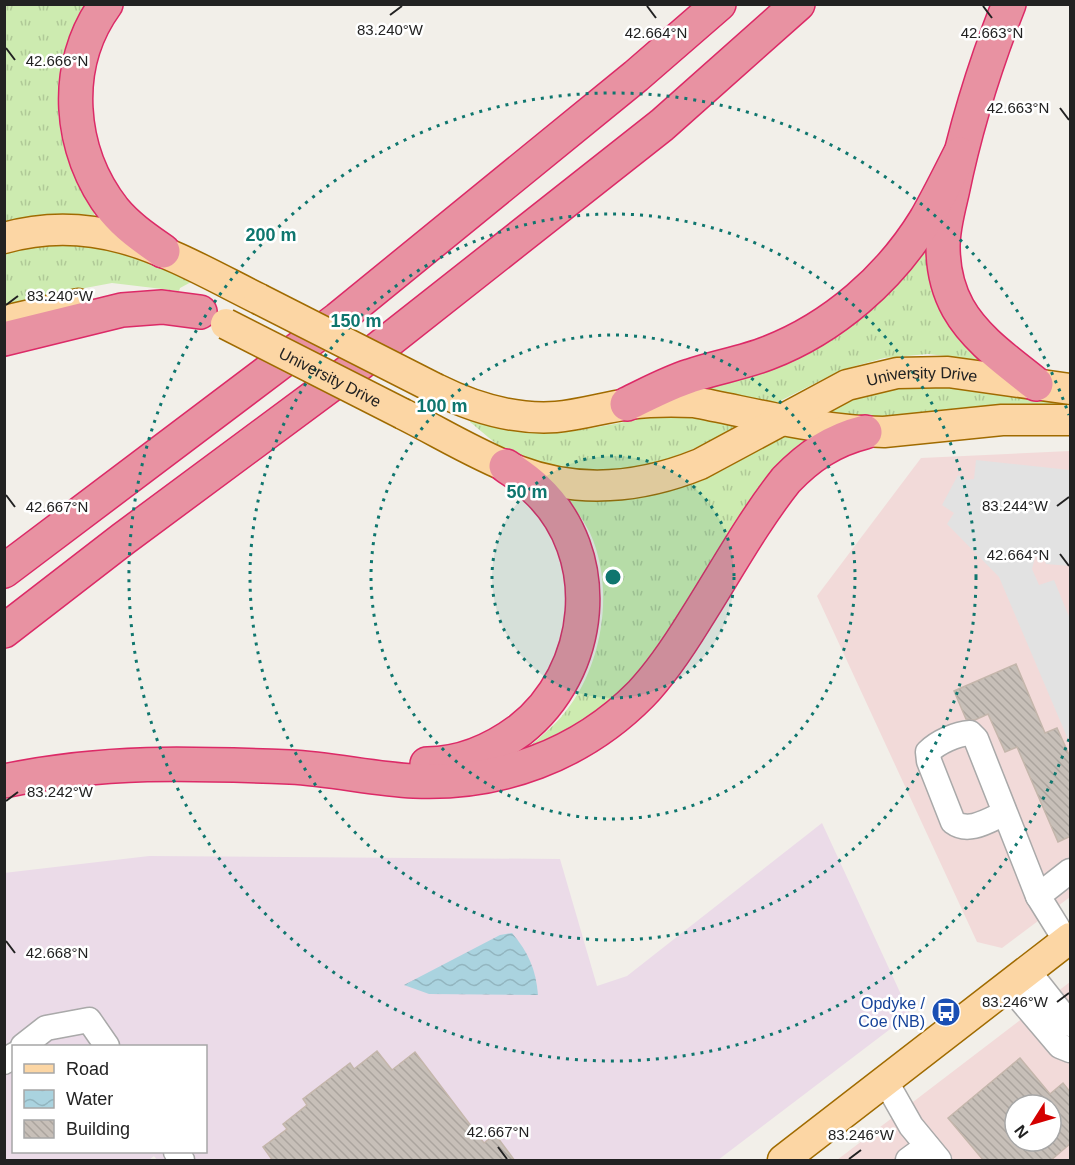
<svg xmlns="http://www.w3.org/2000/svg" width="1075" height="1165" font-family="Helvetica,sans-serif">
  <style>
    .commercial { fill: #f2dad9; fill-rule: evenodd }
    .industrial { fill: #ebdbe8; fill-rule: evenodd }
    .grass { fill: url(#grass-tufts) }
    .parking { fill: #e2e2e2 }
    .water { fill: url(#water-waves) }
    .building { fill: url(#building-back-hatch); stroke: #c4b6ab; stroke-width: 1.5; fill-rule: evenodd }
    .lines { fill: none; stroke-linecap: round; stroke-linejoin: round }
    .minor-casing { stroke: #a9a9a9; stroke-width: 27 }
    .major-casing { stroke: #a06b00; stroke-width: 33 }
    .highway-casing { stroke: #dc2a67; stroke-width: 36 }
    .minor { stroke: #fff; stroke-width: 24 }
    .major { stroke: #fcd6a4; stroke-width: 30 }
    .highway { stroke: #e892a2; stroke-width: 33 }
    .major-bridge-casing { stroke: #a06b00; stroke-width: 33; stroke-linecap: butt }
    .major-bridge { stroke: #fcd6a4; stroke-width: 30 }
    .ticks { fill: none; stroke: #222; stroke-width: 2 }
    .ring { fill: none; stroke: #0f766e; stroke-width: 3; stroke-dasharray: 3 6 }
    .labels { text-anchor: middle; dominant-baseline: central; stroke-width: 5; stroke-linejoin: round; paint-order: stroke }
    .street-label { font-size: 16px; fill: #222; stroke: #fff }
    .transit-label { font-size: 16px; fill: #164399; stroke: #fff; text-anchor: end }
    .ticks-label { font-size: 15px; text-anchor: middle; fill: #222; stroke: #fff; stroke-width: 5; stroke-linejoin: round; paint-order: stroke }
    .centre { fill: #0f766e; stroke: #fff; stroke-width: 3 }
    .ring-label { font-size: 18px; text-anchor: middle; font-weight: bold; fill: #0f766e; stroke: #fff; stroke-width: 5; stroke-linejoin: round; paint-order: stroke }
  </style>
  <defs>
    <pattern id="grass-tufts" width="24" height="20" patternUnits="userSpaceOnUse" patternTransform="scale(1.5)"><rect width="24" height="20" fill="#cdebb0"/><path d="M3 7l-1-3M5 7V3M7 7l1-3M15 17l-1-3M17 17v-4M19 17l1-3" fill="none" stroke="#b0c997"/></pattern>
    <pattern id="water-waves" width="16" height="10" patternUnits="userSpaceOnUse" patternTransform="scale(1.5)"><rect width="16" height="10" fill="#aad3df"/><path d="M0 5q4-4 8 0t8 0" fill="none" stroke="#92b5bf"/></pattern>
    <pattern id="building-back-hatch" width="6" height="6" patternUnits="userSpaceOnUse" patternTransform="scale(1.5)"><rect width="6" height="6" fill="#c7bfb8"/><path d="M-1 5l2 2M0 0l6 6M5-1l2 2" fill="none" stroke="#aba49e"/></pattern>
  </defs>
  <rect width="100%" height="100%" fill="#f2efe9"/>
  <g class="commercial">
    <polygon points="1070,451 1070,897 1002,948 977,942 817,596 921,458"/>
    <path d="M 1070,982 L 1070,1160 L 837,1160 ZM 1015,1105 L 1051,1105 L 1051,1141 L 1015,1141 Z"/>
  </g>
  <path class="industrial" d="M 822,823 L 910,1014 L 718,1160 L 157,1160 L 154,1156 L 149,1160 L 5,1160 L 4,873 L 149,856 L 560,859 L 597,986 L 627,976 ZM 14,1046 L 206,1046 L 206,1152 L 14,1152 Z"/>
  <g class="grass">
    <path d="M 5,5 L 86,5 C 53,54 49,120 74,174 C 79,187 87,199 95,210 L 94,215 L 58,214 L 5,222 Z"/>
    <polygon points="928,236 988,361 928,354 884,358 841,370 776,403 698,388"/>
    <path d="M 54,245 C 111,245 142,259 193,281 L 180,288 L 179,291 L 112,283 L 69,291 L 5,306 L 5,253 L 34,247 Z"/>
    <polygon points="928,383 1070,400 1070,409 875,419 822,412 843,401 880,389"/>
    <path d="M 667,416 L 701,419 L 737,427 C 671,463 615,483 540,462 C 527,459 508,454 498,445 C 490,439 480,430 470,422 L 471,420 C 496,426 537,432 562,431 C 598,430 632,418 667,416 Z"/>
    <path d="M 783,435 L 813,442 L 654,666 L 599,719 L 520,755 C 535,741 554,727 566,711 C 603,664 615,588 590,533 C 584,521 575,509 568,498 C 613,501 658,498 701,481 C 729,469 756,450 783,435 Z"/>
  </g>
  <polygon class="parking" points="976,460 1070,470 1070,566 1046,564 1042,554 1035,557 1032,569 1039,585 1054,580 1070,619 1070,744 999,577 947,524 954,513 942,505 958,475 966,480 974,479"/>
  <path class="water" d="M 512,933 C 528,952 536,969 538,995 L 429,994 L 404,985 L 500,935 Z"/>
  <g class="building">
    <polygon points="1016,664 1045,733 1057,728 1071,759 1071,836 1058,842 1017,747 1005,752 988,714 975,720 966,719 954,691"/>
    <polygon points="377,1051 392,1070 415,1052 484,1143 495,1134 515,1161 273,1161 263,1147 287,1129 283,1124 307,1105 303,1099 350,1063 354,1069"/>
    <path d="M 1020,1058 L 1050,1094 L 1063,1083 L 1071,1093 L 1071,1143 L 1050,1161 L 984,1161 L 948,1118 ZM 1015,1105 L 1051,1105 L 1051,1141 L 1015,1141 Z"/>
  </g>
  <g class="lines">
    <g class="minor-casing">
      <g id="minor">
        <path d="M 1005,813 C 989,820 969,834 953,822 L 929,761 L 928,752 C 938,742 956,734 970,733 L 976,739 L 1038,896"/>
        <polyline points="1066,941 1038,896 1070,871"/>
        <polyline points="1028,971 1070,1024"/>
        <polyline points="1009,986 1060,1046 1070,1050"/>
        <polyline points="23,1046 46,1028 89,1020 107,1046"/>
        <polyline points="4,1062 14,1055"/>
        <polyline points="886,1082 911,1126 939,1160"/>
        <polyline points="176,1152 182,1160"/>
        <polyline points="908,1160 927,1146"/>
      </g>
    </g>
    <g class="major-casing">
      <g id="major">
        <path d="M 4,238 C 102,210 175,257 259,299"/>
        <polyline points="4,321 78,304"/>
        <path d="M 436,389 C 474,408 513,420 556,417 C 581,415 605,407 630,404 C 651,401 673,401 694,402 C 757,414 820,431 884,432 L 1002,420 L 1070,420"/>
        <path id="s1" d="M 403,414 C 441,433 478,456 518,471 C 578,494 641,488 700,464 L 847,385 L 897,373 L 948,372 L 1070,389"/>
        <polyline points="783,1160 1070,938"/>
      </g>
    </g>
    <g class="highway-casing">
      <g id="highway">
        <path d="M 106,4 C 61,66 68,151 114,210 C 128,227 146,239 163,251"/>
        <path d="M 1009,4 C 985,65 965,129 952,193 C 948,210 943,228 943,246 C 943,267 948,290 958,308 C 976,340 1009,362 1036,384"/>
        <polyline points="4,339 122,310 162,307 200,312"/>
        <path d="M 627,404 C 648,394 668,383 690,376 C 716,367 743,363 768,353 C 833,328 890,278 926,219 C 938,198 949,176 960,154"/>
        <polyline points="4,571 338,319 636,76 719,4"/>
        <polyline points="4,631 123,539 359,364 662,125 798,4"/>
        <path d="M 427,764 C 460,764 493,750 520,730 C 594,672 607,554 535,488 C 526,479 516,473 506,466"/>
        <path d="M 4,781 C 104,760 190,763 290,767 C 332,769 373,779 414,781 C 499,785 581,755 641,694 C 662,672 679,646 695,620 C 725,573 752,523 786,480 C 809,456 833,440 865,432"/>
      </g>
    </g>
    <use href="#minor" class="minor"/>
    <use href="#major" class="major"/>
    <use href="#highway" class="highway"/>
    <g class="major-bridge-casing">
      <g id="major-bridge">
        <polyline points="259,299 436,389"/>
        <path id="s2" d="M 226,324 L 403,414"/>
      </g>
    </g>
    <use href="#major-bridge" class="major-bridge"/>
  </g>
  <path class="ticks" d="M 647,6 L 656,18M 983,6 L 992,18M 390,15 L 402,6M 6,48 L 15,60M 1060,108 L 1069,120M 6,305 L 18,296M 6,495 L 15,507M 1057,506 L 1069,497M 1060,554 L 1069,566M 6,801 L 18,792M 6,941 L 15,953M 1057,1002 L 1069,993M 498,1147 L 507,1159M 849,1159 L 861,1150"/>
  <circle cx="613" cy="577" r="121" fill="#0f766e" fill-opacity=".12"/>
  <g class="ring">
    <circle cx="613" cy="577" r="121"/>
    <circle cx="613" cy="577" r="242"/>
    <circle cx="613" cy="577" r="363"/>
    <path d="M1069 739A484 484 0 1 1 1069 415"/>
  </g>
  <defs>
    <g id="bus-disc" transform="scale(1.5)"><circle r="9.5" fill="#1a4fb4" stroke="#fff"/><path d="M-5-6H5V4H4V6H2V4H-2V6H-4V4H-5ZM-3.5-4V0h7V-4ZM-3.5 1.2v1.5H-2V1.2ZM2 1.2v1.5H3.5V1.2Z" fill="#fff"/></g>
  </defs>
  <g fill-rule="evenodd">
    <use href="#bus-disc" x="946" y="1012"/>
  </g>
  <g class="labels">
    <g class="street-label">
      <text stroke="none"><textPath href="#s2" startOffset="117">University Drive</textPath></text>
      <text stroke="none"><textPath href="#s1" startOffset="558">University Drive</textPath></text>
    </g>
    <g class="transit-label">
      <text x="925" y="1003">Opdyke /<tspan x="925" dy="18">Coe (NB)</tspan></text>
    </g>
  </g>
  <g class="ticks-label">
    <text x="390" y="35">83.240°W</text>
    <text x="656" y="38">42.664°N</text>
    <text x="992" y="38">42.663°N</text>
    <text x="57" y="66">42.666°N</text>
    <text x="1018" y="113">42.663°N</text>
    <text x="60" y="301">83.240°W</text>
    <text x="1015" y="511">83.244°W</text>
    <text x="57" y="512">42.667°N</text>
    <text x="1018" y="560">42.664°N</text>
    <text x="60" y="797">83.242°W</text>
    <text x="57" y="958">42.668°N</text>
    <text x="1015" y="1007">83.246°W</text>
    <text x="498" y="1137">42.667°N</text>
    <text x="861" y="1140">83.246°W</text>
  </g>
  <circle cx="613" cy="577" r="9" class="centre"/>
  <g class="ring-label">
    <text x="271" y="241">200 m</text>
    <text x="356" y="327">150 m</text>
    <text x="442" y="412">100 m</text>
    <text x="527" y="498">50 m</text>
  </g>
  <rect width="1075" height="1165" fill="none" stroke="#222222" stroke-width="12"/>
  <rect x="12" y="1045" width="195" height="108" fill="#ffffff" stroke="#a7a7a7" stroke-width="1.5"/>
  <rect x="24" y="1064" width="30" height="9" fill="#fcd6a4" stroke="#a7a7a7" stroke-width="1.5"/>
  <text x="66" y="1075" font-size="18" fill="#222222">Road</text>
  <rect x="24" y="1090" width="30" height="18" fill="url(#water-waves)" stroke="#a7a7a7" stroke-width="1.5"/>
  <text x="66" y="1105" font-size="18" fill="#222222">Water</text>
  <rect x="24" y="1120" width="30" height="18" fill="url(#building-back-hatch)" stroke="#a7a7a7" stroke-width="1.5"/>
  <text x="66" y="1135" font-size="18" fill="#222222">Building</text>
  <g transform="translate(1033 1123) rotate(233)"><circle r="28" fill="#ffffff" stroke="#a7a7a7" stroke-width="1.5"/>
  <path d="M0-4.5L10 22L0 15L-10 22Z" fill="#d40000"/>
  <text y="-9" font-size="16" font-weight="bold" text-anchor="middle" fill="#222222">N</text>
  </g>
</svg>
